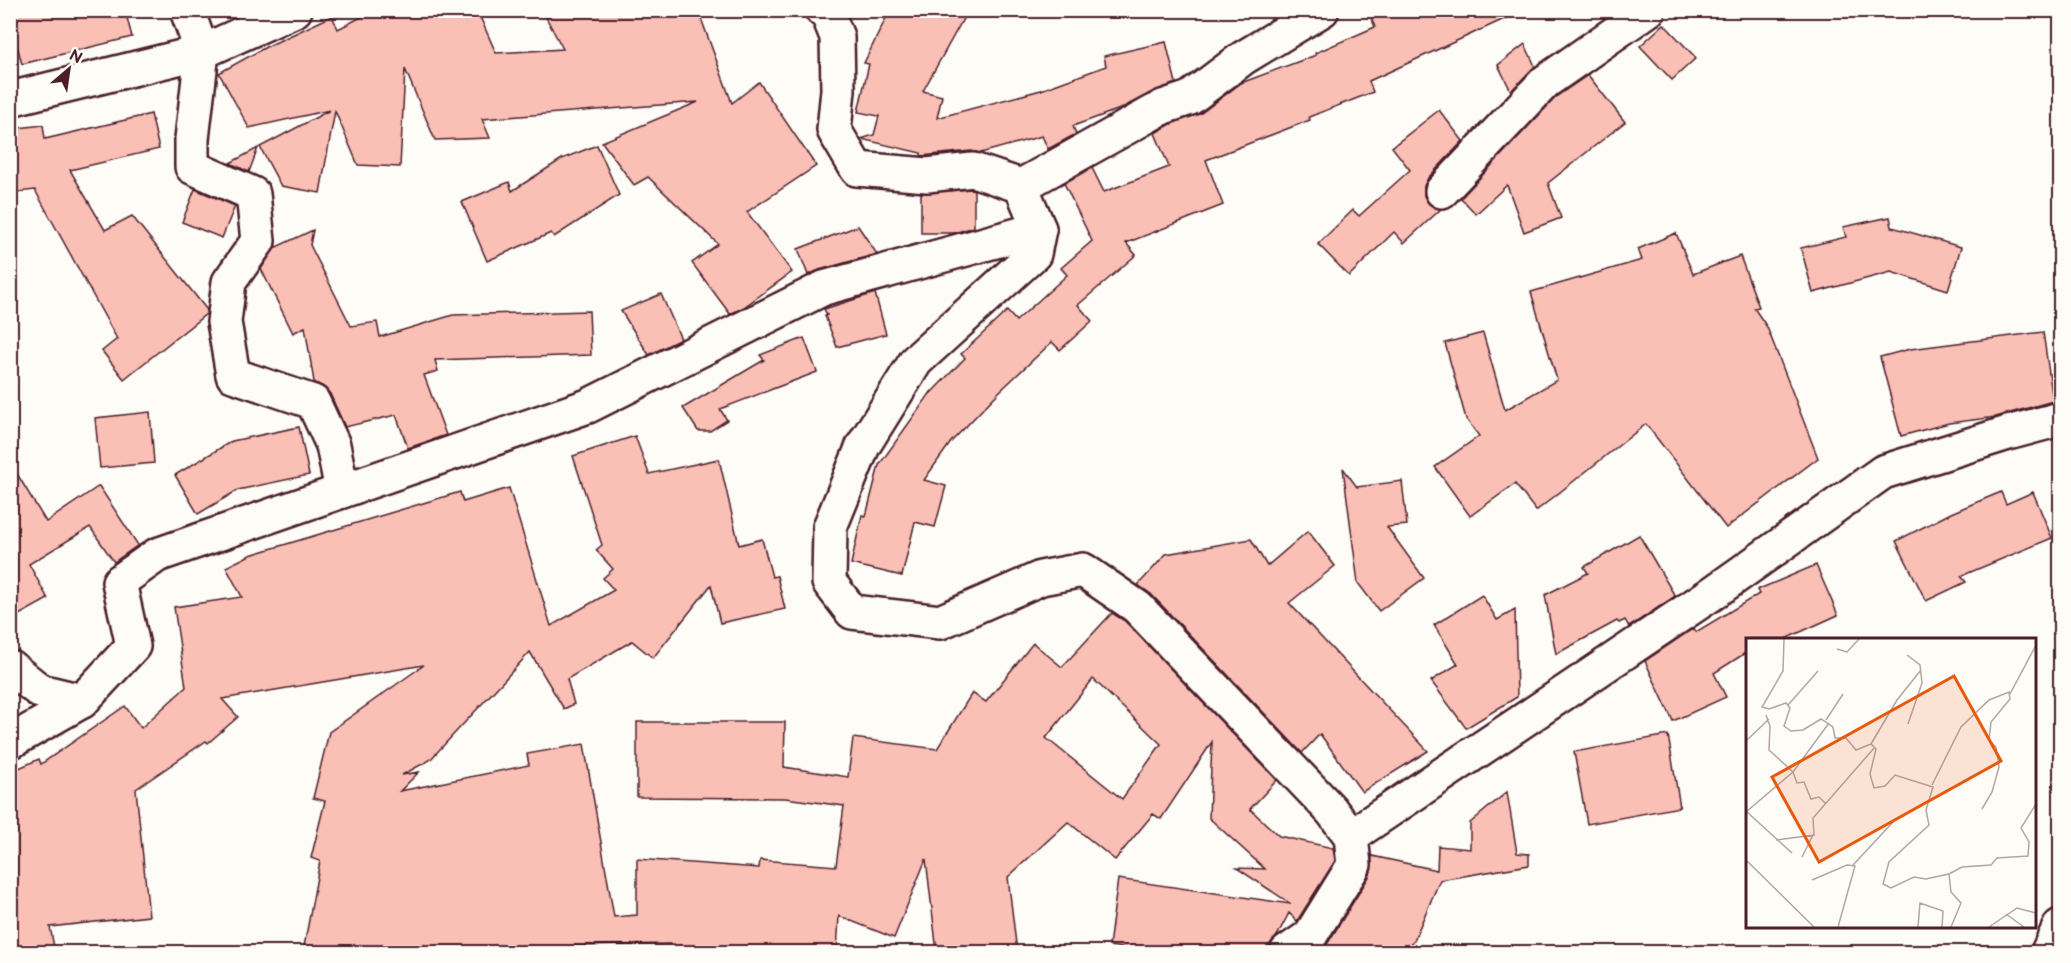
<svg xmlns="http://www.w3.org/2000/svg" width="2071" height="963" font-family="'Balsamiq Sans',sans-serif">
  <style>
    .building { fill: #fabfb5; stroke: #4a1f2b; stroke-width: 1.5; fill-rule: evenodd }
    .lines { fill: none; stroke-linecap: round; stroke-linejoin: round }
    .minor-casing { stroke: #4a1f2b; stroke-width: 38 }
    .minor { stroke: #fdfcf7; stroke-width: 33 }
    .inset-road { fill: none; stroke: #b5a4a5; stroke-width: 1.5 }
    .view { fill: #e8590c; fill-opacity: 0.15; stroke: #e8590c; stroke-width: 3 }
    .inset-edge { fill: none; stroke: #4a1f2b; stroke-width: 3 }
  </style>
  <rect width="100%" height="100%" fill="#fdfcf7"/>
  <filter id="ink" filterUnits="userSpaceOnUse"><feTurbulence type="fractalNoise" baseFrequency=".0167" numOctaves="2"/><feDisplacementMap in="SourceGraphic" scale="12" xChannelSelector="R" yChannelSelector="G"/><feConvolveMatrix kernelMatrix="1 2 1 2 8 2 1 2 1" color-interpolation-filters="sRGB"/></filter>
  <g filter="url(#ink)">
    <g class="building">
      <polygon points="10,10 125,10 132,37 22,64 10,19"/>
      <polygon points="375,10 477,10 496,53 563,49 542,10 698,10 732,103 759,82 816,166 747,212 792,272 744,307 730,314 692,263 718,244 648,177 634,185 602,142 698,102 482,119 490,138 435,140 405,69 400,167 358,165 335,111 320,193 281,186 260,147 330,110 249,128 219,73 266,47 332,16 338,29"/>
      <polygon points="890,10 968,10 923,91 942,96 937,118 1041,90 1106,66 1104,56 1166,42 1176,83 1154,91 1120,109 1073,126 1076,134 1048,149 1042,136 981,153 971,151 921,156 921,153 861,139 874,135 879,116 858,112 869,64 864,63"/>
      <polygon points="1368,10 1524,10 1369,81 1373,92 1309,117 1310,120 1206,160 1223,205 1126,243 1136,255 1078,305 1092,321 1060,350 1052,342 1000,391 951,442 924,480 946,486 935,527 915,522 902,576 851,564 862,515 866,516 879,465 931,392 931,393 965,358 961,354 1007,311 1016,321 1067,275 1061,268 1092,241 1064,183 1092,168 1104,192 1169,167 1155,133 1171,124 1201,113 1241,83 1316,55 1315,53 1375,27"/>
      <polygon points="1664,24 1696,58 1672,80 1640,46"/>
      <polygon points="1525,44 1535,66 1511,91 1498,65"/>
      <polygon points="1588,75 1625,122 1548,183 1561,218 1524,232 1507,185 1476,214 1461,198 1557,96"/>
      <polygon points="1439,110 1463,141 1428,178 1424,186 1424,196 1429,204 1441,209 1404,243 1394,232 1349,276 1318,244 1353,210 1359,216 1410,170 1392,147"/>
      <polygon points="151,114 159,149 70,170 105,230 132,216 207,310 206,314 124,379 102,351 117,339 35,190 10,193 10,129 43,125 45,139"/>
      <polygon points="597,145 619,195 554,237 551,233 487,261 462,202 509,182 512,191 562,159"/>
      <polygon points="258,148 249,172 230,163"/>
      <polygon points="195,189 235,206 222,238 182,222"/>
      <polygon points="971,189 974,190 974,227 954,233 921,233 921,193"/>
      <polygon points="1890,217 1892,227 1961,247 1948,290 1891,272 1813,293 1801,248 1846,237 1843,227"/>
      <polygon points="858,226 877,254 819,270 808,275 798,249"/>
      <polygon points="313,230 310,245 351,326 377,322 380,337 453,315 589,311 591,355 435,360 438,371 424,375 446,435 408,448 396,415 345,427 330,394 325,388 314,382 305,327 293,333 261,269 274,248"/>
      <polygon points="1676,233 1693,274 1740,256 1759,307 1754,308 1767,327 1818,458 1726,528 1646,424 1536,511 1515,484 1470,516 1435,467 1479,436 1466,419 1445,343 1483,333 1505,410 1557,380 1531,292 1642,260 1638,249"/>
      <polygon points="875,293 886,334 837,347 825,316 827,315 824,309"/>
      <polygon points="661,294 681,339 649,355 621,311"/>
      <polygon points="2043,332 2053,401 1996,417 1949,423 1901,436 1880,357 1910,349"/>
      <polygon points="804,338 817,372 720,409 727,420 710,431 698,431 683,408 764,360 760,355"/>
      <polygon points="150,412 154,463 100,468 95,418"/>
      <polygon points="299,427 309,475 238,490 198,514 175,475 232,441"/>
      <path d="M 635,436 L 649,474 L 719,459 L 739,545 L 762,539 L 772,577 L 777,576 L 785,609 L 720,623 L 711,585 L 653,658 L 632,641 L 567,679 L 574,704 L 564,709 L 530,652 L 430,760 L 402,775 L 419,772 L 400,791 L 529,765 L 527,754 L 584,744 L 614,917 L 637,915 L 637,859 L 759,868 L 760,860 L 836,866 L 844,806 L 785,798 L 637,797 L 637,722 L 785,722 L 784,767 L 848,777 L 853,738 L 937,749 L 972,693 L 986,702 L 1033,643 L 1062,667 L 1112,613 L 1125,621 L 1277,780 L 1250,809 L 1279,836 L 1333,848 L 1335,861 L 1297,921 L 1289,913 L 1277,936 L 1270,944 L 1268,952 L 1153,952 L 1109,946 L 1118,879 L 1291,904 L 1237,868 L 1265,869 L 1209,818 L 1212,742 L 1161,819 L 1153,814 L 1115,860 L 1068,822 L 1008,877 L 1017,952 L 937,952 L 926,859 L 894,938 L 839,916 L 837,952 L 673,952 L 674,944 L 574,946 L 575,952 L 303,952 L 320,861 L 311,858 L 325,801 L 313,798 L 329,732 L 424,665 L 222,699 L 238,717 L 208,743 L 206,741 L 136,789 L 149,916 L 50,927 L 55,952 L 10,952 L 10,772 L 39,759 L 41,764 L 125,706 L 141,728 L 186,687 L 174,607 L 242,597 L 226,567 L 250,555 L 460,492 L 463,502 L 509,488 L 551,626 L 614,590 L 603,578 L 613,569 L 596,550 L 602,545 L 573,456 ZM 1093,679 L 1161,744 L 1122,799 L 1046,738 Z"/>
      <polygon points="10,462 46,522 99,486 138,545 114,562 90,527 29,564 48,599 10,620"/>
      <polygon points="1343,468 1357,487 1402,481 1407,525 1387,527 1424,578 1379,611 1358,583"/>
      <polygon points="2001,492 2006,504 2033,492 2052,538 1961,576 1966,582 1926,601 1896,541 1951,513"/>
      <polygon points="1308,531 1335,566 1289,603 1428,751 1362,792 1320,734 1302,753 1151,594 1138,585 1166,554 1251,539 1267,566"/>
      <polygon points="1639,535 1675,596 1629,627 1625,620 1619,623 1617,621 1556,654 1545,595 1588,573 1584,567"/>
      <polygon points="1816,565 1838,615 1785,639 1747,639 1747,652 1714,673 1726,697 1673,721 1645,661 1694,628 1696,632 1759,594 1757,590"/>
      <polygon points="1482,595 1497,620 1515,610 1517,697 1466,728 1431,681 1458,664 1434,625"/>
      <polygon points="1668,735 1680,807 1587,824 1574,752"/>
      <polygon points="1507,792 1517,853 1529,854 1529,865 1440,880 1414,940 1404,952 1333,952 1326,946 1370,875 1372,856 1437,870 1438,846 1470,849 1470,823"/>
    </g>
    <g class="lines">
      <g class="minor-casing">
        <g id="minor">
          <polyline points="295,10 202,52 192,139 192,167 253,194 258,241 229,282 224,322 233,375 313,402 333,445 342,491"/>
          <polyline points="822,10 827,12 837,37 838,90 834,130 857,169 927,175 973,170 1021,186 1039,229 1034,254 916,361 863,446 830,527 829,582 852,612 940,622 1041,578 1083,570 1137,607 1331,810 1351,836 1354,865 1310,936 1287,952"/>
          <polyline points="10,99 202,52 187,10"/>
          <polyline points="1021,186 1163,107 1190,98 1243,58 1322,10"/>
          <polyline points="1442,191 1545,82 1648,10"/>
          <polyline points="10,667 40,691 82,701 133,646 119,582 157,555 588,406 824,288 1039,229"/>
          <polyline points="10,742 82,701"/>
          <polyline points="1351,836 1710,595 1883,472 2008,433 2060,419"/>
          <polyline points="2048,952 2060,926"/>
        </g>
      </g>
      <use href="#minor" class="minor"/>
    </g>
  </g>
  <g transform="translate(1746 638)">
    <rect width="290" height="290" fill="#fdfcf7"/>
    <path class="inset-road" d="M 38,1 L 37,33 L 16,69 L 23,71 L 40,65 L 44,70 L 38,88 L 45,93 L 57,92 L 75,81 L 87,89 L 89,100 L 100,100 L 110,112 L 125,106 L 130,111 L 124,136 L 128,150 L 139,148 L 149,137 L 187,149 L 180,172 L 183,187 L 143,224 L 137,246 L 145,250 L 168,239 L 180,241 L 203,236 L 205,254 L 215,265 L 205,289M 91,11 L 101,14 L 113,1M 161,17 L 174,27 L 176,45 L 162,86M 0,35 L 0,57M 264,56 L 289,9M 42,67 L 72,33M 80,82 L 97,56M 0,103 L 23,81M 125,106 L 151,62 L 175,32M 186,147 L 215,89 L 243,62 L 263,54 L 264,61 L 245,84 L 243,102 L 250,109 L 253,129 L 246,154 L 236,171M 80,166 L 73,159 L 65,161 L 58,144 L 51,145 L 47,134 L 83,85M 0,174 L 47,134 L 23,112 L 24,88 L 20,77M 1,174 L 46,215M 30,202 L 68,197 L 67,180 L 129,109M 56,219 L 67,197M 0,222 L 68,289M 107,227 L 148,183M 203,236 L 216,229 L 245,227 L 251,220 L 282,218 L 283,204 L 275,190 L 290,166M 66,242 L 101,227 L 109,228 L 92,289M 260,276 L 278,289M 172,289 L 174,265 L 197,273 L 196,289M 243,289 L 271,270 L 290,275"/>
    <path class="view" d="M 208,38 L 255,123 L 73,224 L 26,139 Z"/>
    <rect width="290" height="290" class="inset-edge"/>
  </g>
  <rect width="2071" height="963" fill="none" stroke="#fdfcf7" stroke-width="36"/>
  <rect x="18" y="18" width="2035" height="927" fill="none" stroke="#4a1f2b" stroke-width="2" filter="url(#ink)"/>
  <g transform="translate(69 69) rotate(29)" stroke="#fdfcf7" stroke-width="4.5" paint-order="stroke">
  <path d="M0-4.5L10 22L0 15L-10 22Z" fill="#4a1f2b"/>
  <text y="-9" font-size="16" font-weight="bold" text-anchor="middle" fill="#4a1f2b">N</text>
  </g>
</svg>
